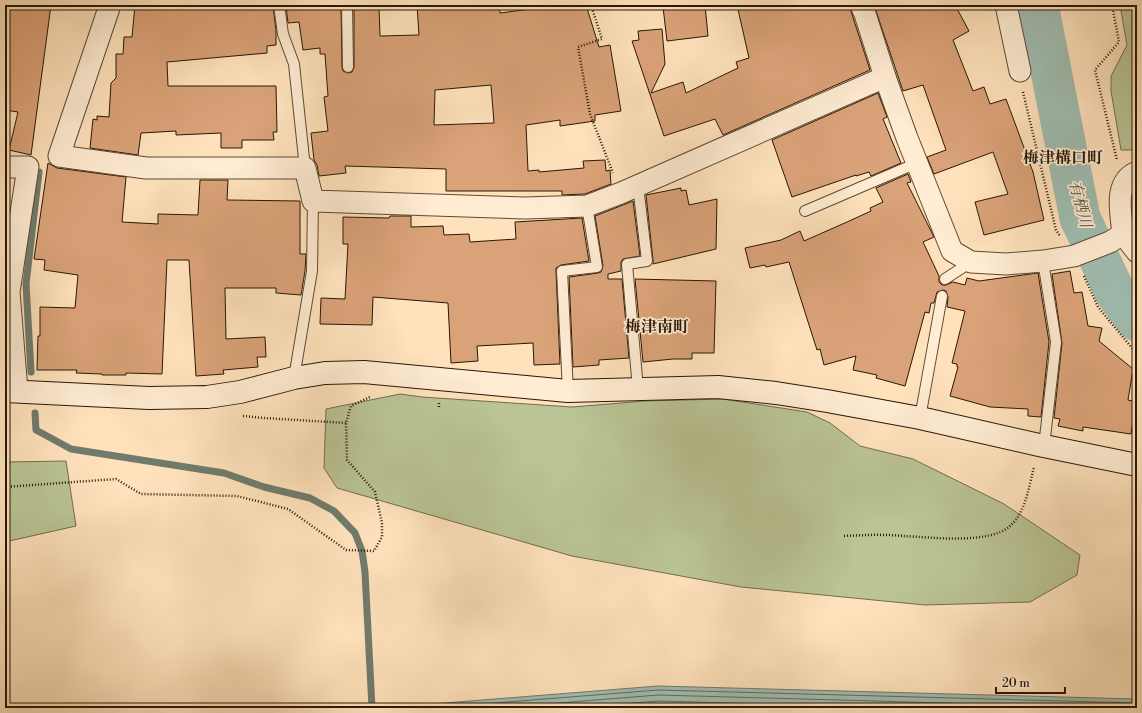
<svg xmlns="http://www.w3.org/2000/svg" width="1142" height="713" font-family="'Libre Bodoni','Noto Serif JP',serif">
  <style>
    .green { fill: #bac495; stroke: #726e4e }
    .water { fill: #a0bdb1; stroke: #707b6d }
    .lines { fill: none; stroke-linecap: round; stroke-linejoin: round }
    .shore { stroke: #646a5c; stroke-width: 1 }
    .stream { stroke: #707b6d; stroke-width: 7 }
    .river { stroke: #a0bdb1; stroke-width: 41 }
    .building { fill: #daa278; stroke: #291706; fill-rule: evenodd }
    .lane-casing { stroke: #5e4a34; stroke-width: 12 }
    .street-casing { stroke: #5e4a34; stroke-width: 23 }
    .secondary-casing { stroke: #291706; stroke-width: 24 }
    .path { stroke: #291706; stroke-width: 2.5; stroke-dasharray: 1 2; stroke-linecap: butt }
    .lane { stroke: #ffecd3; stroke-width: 10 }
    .street { stroke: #ffecd3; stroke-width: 21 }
    .secondary { stroke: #ffecd3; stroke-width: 22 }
    .labels { text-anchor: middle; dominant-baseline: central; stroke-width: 3.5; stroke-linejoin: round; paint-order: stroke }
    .neighbourhood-label { font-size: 16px; font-weight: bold; fill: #291706; stroke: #ffecd3 }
    .water-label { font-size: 16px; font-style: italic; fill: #535142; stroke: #ffecd3 }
  </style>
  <rect width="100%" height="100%" fill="#ffe2bc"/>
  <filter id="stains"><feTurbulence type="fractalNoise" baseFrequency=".005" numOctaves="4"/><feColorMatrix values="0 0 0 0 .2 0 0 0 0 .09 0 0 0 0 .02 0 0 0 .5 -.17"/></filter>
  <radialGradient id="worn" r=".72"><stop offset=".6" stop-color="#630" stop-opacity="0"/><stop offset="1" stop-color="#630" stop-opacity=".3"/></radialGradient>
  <g class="green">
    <polygon points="1120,5 1137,5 1137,150 1121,150 1111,91 1111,76 1127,45"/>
    <polygon points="400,394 422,397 572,407 645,401 723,399 807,412 830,423 860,446 913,459 1004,504 1080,555 1077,575 1030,602 925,605 741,587 572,556 337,488 324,468 326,409"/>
    <polygon points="66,461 76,526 5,542 5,462"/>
  </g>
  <polygon class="water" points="658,686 1137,699 1137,708 382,708"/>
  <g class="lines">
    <g class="shore">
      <polyline points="432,708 658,690 1137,703"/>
      <polyline points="496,708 658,695 1127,708"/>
      <polyline points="572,708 658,701 908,708"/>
    </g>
    <g class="stream">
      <polyline points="31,372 26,284 39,172"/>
      <polyline points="35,413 36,430 71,449 224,473 264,487 310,498 334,511 355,533 362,551 365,572 372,708"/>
    </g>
    <polyline class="river" points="1038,5 1080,218 1115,292 1137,321"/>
  </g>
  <g class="building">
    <polygon points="8,5 51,5 31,155 9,150 18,112 5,110 5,30"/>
    <polygon points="135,5 273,5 276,31 276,45 267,46 267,53 167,62 168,86 276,86 277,132 273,132 274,140 242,140 242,148 221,148 221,133 176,135 176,131 141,133 138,155 90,148 93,119 97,120 97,116 109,117 111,83 116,78 116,54 123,54 124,37 132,37"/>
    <path d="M 286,5 L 341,5 L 342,67 L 343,71 L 348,73 L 352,72 L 354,67 L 354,7 L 379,7 L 380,36 L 419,35 L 417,5 L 499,5 L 500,13 L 562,5 L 586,5 L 599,47 L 610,45 L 621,111 L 595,115 L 595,121 L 560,126 L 560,120 L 526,125 L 528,171 L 539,170 L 539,172 L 584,168 L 583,161 L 605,160 L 606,171 L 610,170 L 611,184 L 585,194 L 562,195 L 562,191 L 446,191 L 446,169 L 345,166 L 346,173 L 319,176 L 317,165 L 314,160 L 311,133 L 328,131 L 324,97 L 328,96 L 325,54 L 320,54 L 320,48 L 303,50 L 299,22 L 288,23 ZM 491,85 L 494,123 L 434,125 L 435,90 Z"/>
    <polygon points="685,5 705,5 708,36 667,41 663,7"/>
    <polygon points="737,5 849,5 870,70 723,135 715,119 664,136 632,41 639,40 638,31 662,29 665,64 651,93 683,82 686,93 738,68 736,62 749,58"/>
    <polygon points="874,5 955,5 969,31 953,40 973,91 984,87 990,104 1006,99 1033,172 1044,220 984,235 975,202 1008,194 993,152 934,174 927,157 946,150 923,85 903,91"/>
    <polygon points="878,93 887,117 883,119 901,163 871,176 869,172 856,176 856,175 792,197 772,140"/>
    <polygon points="48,163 57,168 126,177 122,222 158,224 158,214 198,215 200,180 228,180 227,200 300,201 300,254 306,254 305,271 301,295 276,293 276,288 225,288 226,339 265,337 266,357 257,357 258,367 223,370 224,374 196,376 189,260 167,260 162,374 126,373 126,375 102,375 102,374 76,373 77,370 37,370 38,336 40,336 40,307 75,308 78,275 44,270 45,260 34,259"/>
    <polygon points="908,174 911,182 907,183 934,237 923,242 939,276 939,282 942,285 946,285 953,282 965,285 967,278 979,281 1038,273 1049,342 1041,417 1028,416 1028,409 990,407 950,396 958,367 957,367 957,364 952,363 965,311 947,307 948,297 946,291 943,290 937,292 934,303 931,303 929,313 925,312 905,386 876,378 877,375 853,370 856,356 824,365 820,349 817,350 789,262 766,267 765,265 750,268 745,248 781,240 800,231 804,241 847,222 871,211 870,208 883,202 876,188"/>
    <polygon points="681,188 681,191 686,190 689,205 717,199 716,249 653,264 653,260 646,195"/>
    <polygon points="633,201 640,256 623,259 621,262 621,271 608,274 608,279 622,279 629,358 599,360 599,365 573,367 569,277 598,273 601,272 603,266 595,216"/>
    <polygon points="390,216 411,216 411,227 443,226 444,235 469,234 470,242 516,239 515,222 582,218 589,261 561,265 556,268 556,271 560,364 534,365 533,343 477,346 478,361 451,363 448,303 373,297 372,325 320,324 321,298 345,299 348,244 343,244 343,217 389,218"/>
    <polygon points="1070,271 1074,293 1082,292 1088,326 1102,328 1099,341 1133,369 1128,400 1136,402 1131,434 1083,427 1083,431 1058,426 1060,419 1054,418 1062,343 1052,274"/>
    <polygon points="635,279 716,281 714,353 692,353 692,359 673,359 643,362"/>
  </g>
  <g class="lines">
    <g class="lane-casing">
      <g id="lane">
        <polyline points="279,5 283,34 294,64 305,168"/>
        <polyline points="347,5 348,67"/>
        <polyline points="638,186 647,261 627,264 638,389"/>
        <polyline points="805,211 917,163"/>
        <polyline points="1043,261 1056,342 1044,446"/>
        <polyline points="945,279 971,262"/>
        <polyline points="294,378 312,271 313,201"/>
        <polyline points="568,391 562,271 597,267 587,206"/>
        <polyline points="920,418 942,296"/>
      </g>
    </g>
    <g class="street-casing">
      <g id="street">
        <polyline points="110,5 59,156 146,168 305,168 313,201 525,208 587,206 621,193 885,77 865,14 861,5"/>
        <polyline points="1006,5 1020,71"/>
        <path d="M 885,77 L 907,138 L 952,251 L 971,262 L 1006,264 L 1043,261 L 1074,256 L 1110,242 L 1123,234 C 1121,213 1113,182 1137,172"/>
        <polyline points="5,167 28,167 9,292 17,391"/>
        <polyline points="1123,234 1137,252"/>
      </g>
    </g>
    <g class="secondary-casing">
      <polyline id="secondary" points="5,391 149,398 207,397 240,392 294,378 325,373 364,372 568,391 718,387 776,393 827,401 920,418 1039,445 1137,465"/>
    </g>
    <g class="path">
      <polyline points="591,5 602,39 578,47 590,114 613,173"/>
      <polyline points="1112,5 1119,42 1095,70 1117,160"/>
      <polyline points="1023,92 1056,230 1060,236"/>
      <polyline points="1084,276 1098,307 1137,354"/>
      <polyline points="439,407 439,401"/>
      <polyline points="243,416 264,418 346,423"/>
      <polyline points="5,487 116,479 141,494 237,496 288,509 346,550 374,551 382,537 382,523 375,492 347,460 346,423 351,406 370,397"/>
      <path d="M 844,536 C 864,535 883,534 903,536 C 930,537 989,545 1010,526 C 1026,512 1029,486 1034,467"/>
    </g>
    <use href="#lane" class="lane"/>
    <use href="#street" class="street"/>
    <use href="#secondary" class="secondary"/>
  </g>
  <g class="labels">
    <g class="neighbourhood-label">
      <text x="1063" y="158">梅津構口町</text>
      <text x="657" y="327">梅津南町</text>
    </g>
    <g class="water-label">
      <text transform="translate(1080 204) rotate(75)">有栖川</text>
    </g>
  </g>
  <rect width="1142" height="713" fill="none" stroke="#ffe2bc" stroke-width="20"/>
  <rect x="6" y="6" width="1130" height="701" fill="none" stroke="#291706" stroke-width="2"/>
  <rect x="10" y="10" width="1122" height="693" fill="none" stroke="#291706"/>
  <path d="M996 687v6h69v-6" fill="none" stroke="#291706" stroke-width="2"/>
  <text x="1002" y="687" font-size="12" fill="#291706" stroke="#ffecd3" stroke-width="3" paint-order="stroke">20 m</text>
  <rect width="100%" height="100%" filter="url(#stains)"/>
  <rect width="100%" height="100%" fill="url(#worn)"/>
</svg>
